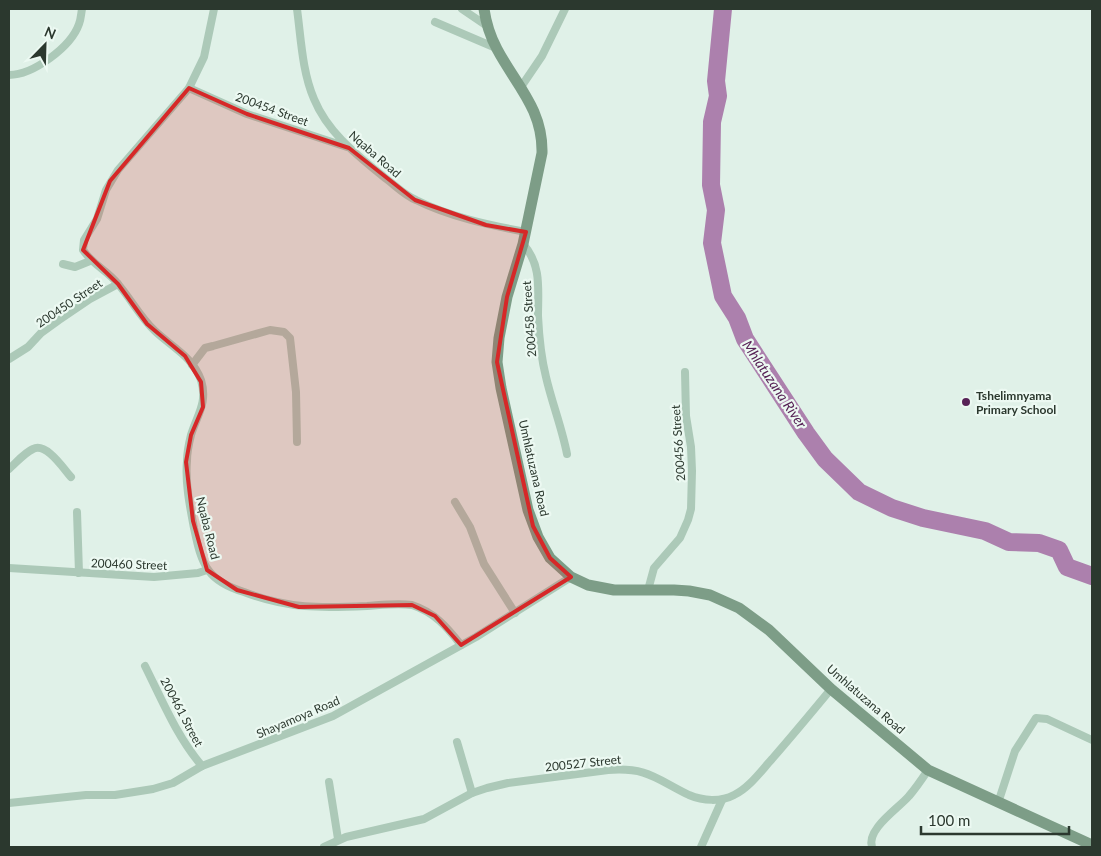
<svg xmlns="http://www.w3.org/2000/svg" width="1101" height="856" font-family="Lato,sans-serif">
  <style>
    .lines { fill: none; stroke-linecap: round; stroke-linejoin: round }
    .river { stroke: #ac80ad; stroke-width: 18 }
    .street { stroke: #acc9b8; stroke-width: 8 }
    .secondary { stroke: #7d9d87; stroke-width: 11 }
    .marked { fill: #d62828; fill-opacity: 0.2; stroke: #d62828; stroke-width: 4; stroke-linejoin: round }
    .poi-dot { fill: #572256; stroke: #ecf9f2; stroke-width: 2 }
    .labels { text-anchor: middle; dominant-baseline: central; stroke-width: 4.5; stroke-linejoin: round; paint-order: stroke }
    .street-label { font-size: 12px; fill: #2b382e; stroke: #ecf9f2 }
    .poi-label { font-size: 12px; font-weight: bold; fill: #2b382e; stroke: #ecf9f2; text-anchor: start }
    .water-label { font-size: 14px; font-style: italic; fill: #572256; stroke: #ecf9f2 }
  </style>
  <rect width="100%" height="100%" fill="#e0f1e8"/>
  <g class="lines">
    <polyline class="river" points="723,9 716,81 718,96 712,122 711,185 716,210 712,243 723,296 737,318 745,339 806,433 825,459 859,492 892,508 923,518 985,531 1009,542 1039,543 1059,550 1067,567 1092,576"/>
    <g class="street">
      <path d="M 214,9 L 204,57 L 189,88 L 118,170 L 106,190 L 97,219 L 84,240 L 83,250 C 94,266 107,270 118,284 C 131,299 140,317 155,331 C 172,347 193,357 201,380 C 208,403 197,415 191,435 C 189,443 187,452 187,461 C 185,483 190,507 194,528 C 197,542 200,559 209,571 C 217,582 231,588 244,592 C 288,609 321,608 367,606 C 382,605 397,603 412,605 C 434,612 447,627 461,645"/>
      <path d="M 297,9 C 301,38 302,71 314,99 C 328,133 357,155 385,178 C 395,185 404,195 416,200 C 450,217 489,225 526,232"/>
      <polyline points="462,9 487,26"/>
      <polyline points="435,22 496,48"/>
      <path d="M 9,75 C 33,75 71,47 79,24 C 81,19 81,14 82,9"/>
      <polyline points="521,87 542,56 565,9"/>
      <polyline points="189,88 247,114 347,147"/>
      <path d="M 523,244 C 542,265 538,290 538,316 C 539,337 541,357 546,377 C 552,403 562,428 567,454"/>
      <polyline points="63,264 75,267 90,261"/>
      <polyline points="9,359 28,347 41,333 59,320 90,299 118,284"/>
      <polyline points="192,365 205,348 213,346 270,330 284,332 290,338 296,392 297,442"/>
      <path d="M 9,469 C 16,463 24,453 33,449 C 46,442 63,468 71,477"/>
      <polyline points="455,502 470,527 484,564 515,613"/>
      <polyline points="77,512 79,573"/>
      <polyline points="9,568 154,577 198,573 207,570"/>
      <polyline points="648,590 654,568 680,538 688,520 691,509 692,471 691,447 686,416 685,372"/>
      <path d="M 145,666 C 162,700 177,737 202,766"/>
      <polyline points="457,742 472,793"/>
      <polyline points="329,782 338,839"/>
      <polyline points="9,803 86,795 115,795 153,789 173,783 202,766 333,716 476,637 571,577"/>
      <polyline points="998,803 1015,751 1036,718 1047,719 1092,740"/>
      <path d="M 324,847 L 346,837 L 424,819 L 472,793 L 487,788 L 508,783 L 608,770 C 648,767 656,779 689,795 C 703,801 721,802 734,795 C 749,788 761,771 772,759 C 792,736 812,712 831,689"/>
      <polyline points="701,847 722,800"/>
      <path d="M 872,847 C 866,829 899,808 909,796 C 916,788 922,779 928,770"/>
    </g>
    <path class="secondary" d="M 484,9 C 486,23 490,36 497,49 C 516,85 543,109 542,153 L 523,244 L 507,297 L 499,338 L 497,362 L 501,388 L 528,510 L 538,537 L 550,558 L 571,577 L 588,585 L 614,590 L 674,590 L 689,591 L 710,595 L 739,608 L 769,630 L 831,689 L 928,770 L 1092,845"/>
  </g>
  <path class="marked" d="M 189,88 L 247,114 L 349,148 L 415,200 L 486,225 L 526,232 L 507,297 L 497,362 L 533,526 L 550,558 L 571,577 L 461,645 L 435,616 L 412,605 L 299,607 L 237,590 L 207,570 L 193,521 L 186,462 L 191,435 L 203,407 L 201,382 L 185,356 L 147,324 L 118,284 L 83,250 L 110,181 Z"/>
  <circle class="poi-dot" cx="966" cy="402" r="5"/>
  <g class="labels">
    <g class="street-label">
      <text transform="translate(272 109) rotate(20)">200454 Street</text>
      <text transform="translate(375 154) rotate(41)">Nqaba Road</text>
      <text transform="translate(69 303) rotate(-34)">200450 Street</text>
      <text transform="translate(529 319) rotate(-94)">200458 Street</text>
      <text transform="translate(678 443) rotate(-94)">200456 Street</text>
      <text transform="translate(534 468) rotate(77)">Umhlatuzana Road</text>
      <text transform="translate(208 528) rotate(76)">Nqaba Road</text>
      <text transform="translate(129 564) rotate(2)">200460 Street</text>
      <text transform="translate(866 699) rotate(41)">Umhlatuzana Road</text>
      <text transform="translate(182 712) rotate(62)">200461 Street</text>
      <text transform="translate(298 717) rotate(-23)">Shayamoya Road</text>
      <text transform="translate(583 763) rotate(-6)">200527 Street</text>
    </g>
    <g class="poi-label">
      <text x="976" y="395">Tshelimnyama<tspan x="976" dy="14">Primary School</tspan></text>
    </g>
    <g class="water-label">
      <text transform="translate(775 384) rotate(56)">Mhlatuzana River</text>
    </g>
  </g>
  <rect width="1101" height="856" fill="none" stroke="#2b382e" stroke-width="20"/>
  <g transform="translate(45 45) rotate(23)" stroke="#ecf9f2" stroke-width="4" paint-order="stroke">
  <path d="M0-4L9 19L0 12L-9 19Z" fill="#2b382e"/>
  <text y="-8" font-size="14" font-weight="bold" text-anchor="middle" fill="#2b382e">N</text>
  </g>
  <path d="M921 826v8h148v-8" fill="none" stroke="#2b382e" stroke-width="2.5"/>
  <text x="928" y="826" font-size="15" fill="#2b382e" stroke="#ecf9f2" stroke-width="4" paint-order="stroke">100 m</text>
</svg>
